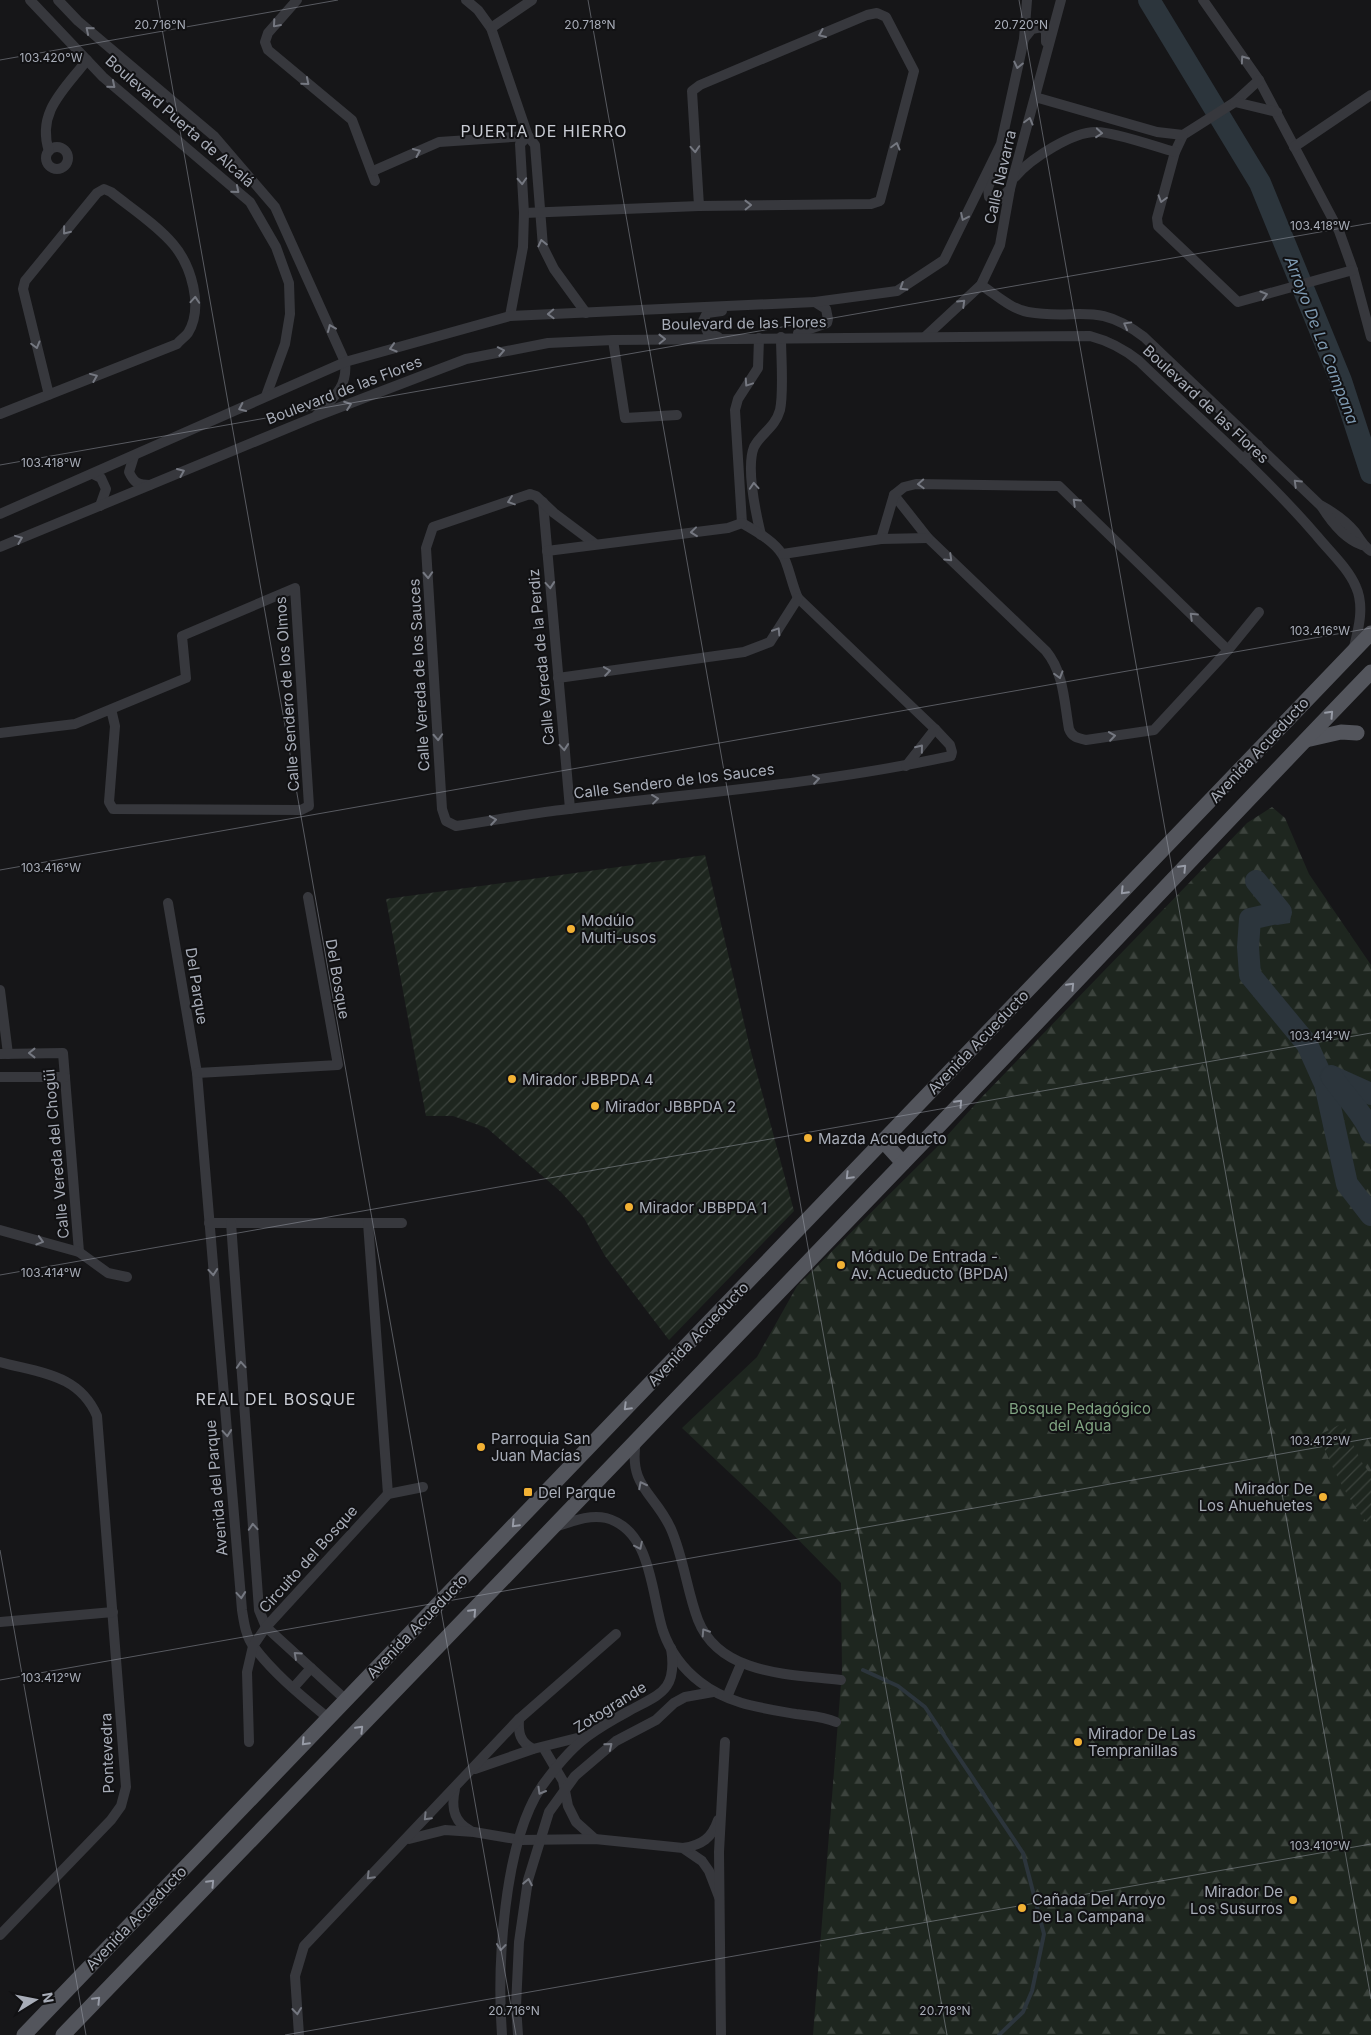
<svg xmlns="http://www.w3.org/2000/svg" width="1371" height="2035" font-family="Inter,sans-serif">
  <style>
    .forest { fill: url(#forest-firs) }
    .garden { fill: url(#garden-furrows) }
    .water { fill: #2c353c }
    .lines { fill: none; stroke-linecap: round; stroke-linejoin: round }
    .stream { stroke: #2c353c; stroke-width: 4 }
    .river { stroke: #2c353c; stroke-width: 22 }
    .minor { stroke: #37383d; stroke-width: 10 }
    .primary { stroke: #53555c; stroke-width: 15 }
    .oneway { stroke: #757881 }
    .oneway2 { stroke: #979ba6 }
    .ticks { fill: none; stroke: #a8adb8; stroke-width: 1; stroke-opacity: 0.45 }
    .poi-dot { fill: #f2b134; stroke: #111113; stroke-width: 2 }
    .labels { text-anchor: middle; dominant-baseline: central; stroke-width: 4; stroke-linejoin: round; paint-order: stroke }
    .street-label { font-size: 15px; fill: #a8adb8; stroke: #111113 }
    .poi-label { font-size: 15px; fill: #a8adb8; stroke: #111113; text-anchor: start }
    .park-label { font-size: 15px; fill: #7fa381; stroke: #111113 }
    .neighbourhood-label { font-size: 16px; letter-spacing: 1px; fill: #c9ccd4; stroke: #111113 }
    .water-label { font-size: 16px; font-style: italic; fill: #7f9bb3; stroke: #111113 }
    .ticks-label { font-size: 12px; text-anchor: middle; fill: #a8adb8; stroke: #111113; stroke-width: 4; stroke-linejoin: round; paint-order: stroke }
  </style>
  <defs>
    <pattern id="forest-firs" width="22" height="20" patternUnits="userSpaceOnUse" patternTransform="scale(1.25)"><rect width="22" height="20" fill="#1e261f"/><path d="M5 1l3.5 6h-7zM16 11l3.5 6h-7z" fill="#3c433d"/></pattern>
    <pattern id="garden-furrows" width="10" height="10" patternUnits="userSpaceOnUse" patternTransform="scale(1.25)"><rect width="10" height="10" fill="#1e261f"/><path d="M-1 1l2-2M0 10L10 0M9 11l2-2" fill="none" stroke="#3c433d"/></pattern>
  </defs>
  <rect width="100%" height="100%" fill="#161618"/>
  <polygon class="forest" points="1272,807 1285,818 1309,874 1371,965 1371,2035 813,2035 842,1671 841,1583 770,1511 682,1428 757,1357 797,1286 936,1148 981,1098 1247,823"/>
  <g class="garden">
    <polygon points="705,855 750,1048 794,1211 669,1340 605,1256 584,1218 561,1192 487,1128 453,1116 426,1116 386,899"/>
    <path d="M 1343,1423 L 1361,1461 L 1371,1475 L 1371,1523 L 1369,1525 C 1346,1497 1332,1469 1319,1435 Z"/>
  </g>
  <polygon class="water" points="1278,907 1282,907 1291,914 1290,923 1277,925 1269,922 1273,910"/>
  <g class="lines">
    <polyline class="stream" points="863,1670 898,1686 925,1707 1023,1853 1044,1934 1032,1991 1023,2012 999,2035"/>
    <g class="river">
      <polyline points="1149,0 1260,183 1341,381 1371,473"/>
      <polyline points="1256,881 1281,912 1250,919 1248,947 1250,975 1307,1044 1325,1084 1347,1184 1371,1215"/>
      <polyline points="1331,1076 1371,1094"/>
      <path d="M 1332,1077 C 1344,1095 1364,1114 1371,1133"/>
    </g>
    <g class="minor">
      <polyline points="30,0 103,77 250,202 276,247 289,283 290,314 285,344 266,396"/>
      <path d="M 58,0 L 78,21 L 214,136 L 275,207 L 345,362 C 348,387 333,398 317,415"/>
      <polyline points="297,0 268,33 265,42 268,50 352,120 375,181"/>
      <polyline points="466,0 478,10 491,28 528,136 535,145 543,247 554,269 586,313"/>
      <polyline points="1203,0 1259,80 1339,231 1353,270 1371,337"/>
      <polyline points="491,28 532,0"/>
      <polyline points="1024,39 1032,29 1042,27 1046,32 1046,42"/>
      <polyline points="1259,80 1235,102 1183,135 1175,152 1157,218 1158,226 1238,302 1353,270"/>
      <polyline points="1035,97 1157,132 1183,135"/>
      <polyline points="1235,102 1277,112"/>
      <polyline points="1294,147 1371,95"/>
      <circle cx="57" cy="158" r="11"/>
      <path d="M 49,151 C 36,112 65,89 87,60"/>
      <polyline points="998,160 988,188 989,197 993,200 1000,199 1010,189"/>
      <polyline points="373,171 439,142 528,136"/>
      <path d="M 1015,177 C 1030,159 1073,131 1097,132 C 1115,132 1156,147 1175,152"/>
      <polyline points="524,213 699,206 871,204 880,201 914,71 886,17 877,13 867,15 700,85 692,91 699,206"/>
      <path d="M 981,285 C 995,294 1011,309 1028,312 C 1078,321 1095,300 1144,337 L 1320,505 C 1333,512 1346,521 1355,532 C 1361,540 1363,546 1371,551"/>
      <polyline points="510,316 523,247 524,213 520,144 528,136"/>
      <polyline points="798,333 827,323 828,319 826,309 815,302"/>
      <polyline points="926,336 981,285 1000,245 1010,189 1061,0"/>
      <polyline points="718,337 708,333 703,321 707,313 722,311"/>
      <polyline points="613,340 625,418 677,415"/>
      <path d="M 0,414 L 177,344 C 180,340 185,337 188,333 C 204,307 191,265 173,244 C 156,224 131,208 111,192 L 104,189 L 97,193 L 25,281 L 23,289 L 49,395"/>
      <path d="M 134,456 L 129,472 C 134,483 138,485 150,485"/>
      <polyline points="1243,459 1258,445"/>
      <polyline points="93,474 101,478 106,489 100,506"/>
      <path d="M 894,495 L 928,538 L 1046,651 C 1064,673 1064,701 1069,729 C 1072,737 1077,738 1086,740 L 1154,730 L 1228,650 L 1259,612"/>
      <polyline points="543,502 570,809"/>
      <path d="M 1322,507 C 1332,523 1345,539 1362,545"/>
      <polyline points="0,514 345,362 510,316 815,302 897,291 944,260 1001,144 1024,39 1027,0"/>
      <polyline points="742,523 735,410 738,399 758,368 759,338"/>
      <path d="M 761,535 C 756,514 746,467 754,447 C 761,433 775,428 780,410 C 784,392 781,357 781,337"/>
      <polyline points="881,539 894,495 904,487 916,484 1059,486 1228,650"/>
      <path d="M 594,543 L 554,513 L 536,496 L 530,494 L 433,527 L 426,548 L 442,809 L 446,821 L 456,826 C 491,821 526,814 561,810 C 691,793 823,784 951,756 L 952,752 L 950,745 L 935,729 L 798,598 C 792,586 788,562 782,554 C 773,540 755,531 742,523"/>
      <path d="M 0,547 L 317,416 L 466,359 L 548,343 L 613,340 L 1090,336 C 1109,341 1123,348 1139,361 C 1199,419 1263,473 1317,536 C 1330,552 1348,568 1356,587 C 1365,607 1358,631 1353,651"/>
      <polyline points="547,551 728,528 742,523"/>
      <polyline points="783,554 881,539 928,538"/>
      <polyline points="558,678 744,652 770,642 798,598"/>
      <polyline points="0,733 75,724 186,678 182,636 295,588 309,806 301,810 113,809 109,802 115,726 111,709"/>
      <polyline points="906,766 935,729"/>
      <path d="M 168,903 L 197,1073 L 242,1610 C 244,1623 246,1637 254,1647 C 274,1674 303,1697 328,1718"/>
      <polyline points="0,990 8,1054"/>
      <polyline points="0,1054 63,1053 79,1252"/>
      <polyline points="197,1073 338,1065 308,897"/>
      <polyline points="0,1077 65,1077"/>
      <polyline points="209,1223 402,1223"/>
      <polyline points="231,1223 259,1610 266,1627 346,1700"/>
      <polyline points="368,1223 388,1494"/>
      <polyline points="0,1230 79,1252 108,1273 127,1277"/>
      <path d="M 0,1362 C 40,1373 79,1374 97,1416 L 126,1787 L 121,1806 L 111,1820 L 0,1935"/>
      <path d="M 636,1441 C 628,1487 655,1493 671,1529 C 684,1559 687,1591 698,1620 C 720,1676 792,1674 841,1680"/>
      <path d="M 555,1527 C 571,1522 589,1514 606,1518 C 652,1530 651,1594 663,1631 C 670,1651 683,1669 700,1682 C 728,1704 762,1708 796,1714 C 810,1716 823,1716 836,1722"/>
      <polyline points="0,1622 113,1612"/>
      <polyline points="294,1687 311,1668"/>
      <polyline points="727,1697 741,1664"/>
      <path d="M 519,1719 C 518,1733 520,1742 533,1749"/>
      <polyline points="249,1742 247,1672 253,1646 266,1627 388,1494 423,1487"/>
      <polyline points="543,1747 563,1781 568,1806 576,1822 595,1839"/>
      <polyline points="475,1769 533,1749 585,1736"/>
      <path d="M 455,1789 C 451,1807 453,1822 471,1831"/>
      <polyline points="409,1839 445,1830 474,1832 521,1840 595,1839 683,1848 702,1861 709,1871 719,1897"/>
      <path d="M 683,1848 C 702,1845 712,1838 718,1820"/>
      <polyline points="299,2035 295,1976 304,1946 519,1719 616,1634"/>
      <path d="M 502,2035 C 497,1968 503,1843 542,1786 C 555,1768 570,1749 588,1736 C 600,1727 614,1719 627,1712 C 659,1694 678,1692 671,1648"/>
      <polyline points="518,2035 516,2006 519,1942 528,1880 549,1812 575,1776 616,1741 656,1720 674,1703 685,1697 713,1692"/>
      <polyline points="721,2035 719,1852 725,1742"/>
    </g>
    <g class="primary">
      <polyline points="1306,740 1341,732 1357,733"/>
      <polyline points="883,1141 903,1163"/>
      <polyline points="24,2035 1371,633"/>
      <path d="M 63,2035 C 345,1744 625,1452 906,1160 C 1062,998 1215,833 1371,672"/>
    </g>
  </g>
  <defs><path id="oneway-chevron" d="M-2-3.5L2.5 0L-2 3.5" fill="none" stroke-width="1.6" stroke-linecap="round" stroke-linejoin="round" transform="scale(1.25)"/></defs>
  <g class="oneway">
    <use href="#oneway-chevron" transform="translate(276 24) rotate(131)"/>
    <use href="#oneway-chevron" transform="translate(89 30) rotate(-140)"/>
    <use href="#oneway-chevron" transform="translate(822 34) rotate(157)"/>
    <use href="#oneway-chevron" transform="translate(1244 59) rotate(-125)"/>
    <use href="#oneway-chevron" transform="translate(1018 65) rotate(102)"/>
    <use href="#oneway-chevron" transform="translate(306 82) rotate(40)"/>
    <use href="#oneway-chevron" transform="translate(112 85) rotate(40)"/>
    <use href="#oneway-chevron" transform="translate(1029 121) rotate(-75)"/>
    <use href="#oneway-chevron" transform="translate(1099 133) rotate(5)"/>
    <use href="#oneway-chevron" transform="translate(896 146) rotate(-75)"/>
    <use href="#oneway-chevron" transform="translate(695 149) rotate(86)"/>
    <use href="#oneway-chevron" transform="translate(417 152) rotate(-24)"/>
    <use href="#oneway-chevron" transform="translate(522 181) rotate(87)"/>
    <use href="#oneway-chevron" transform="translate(236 190) rotate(40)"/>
    <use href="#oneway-chevron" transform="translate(1162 199) rotate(106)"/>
    <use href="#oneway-chevron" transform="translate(748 205) rotate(-1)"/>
    <use href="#oneway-chevron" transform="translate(964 217) rotate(115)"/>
    <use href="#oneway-chevron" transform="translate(66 231) rotate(129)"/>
    <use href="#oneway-chevron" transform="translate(542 243) rotate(-103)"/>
    <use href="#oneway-chevron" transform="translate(903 287) rotate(148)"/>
    <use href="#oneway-chevron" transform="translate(1264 295) rotate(-16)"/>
    <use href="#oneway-chevron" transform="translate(195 300) rotate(-86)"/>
    <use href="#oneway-chevron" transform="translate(962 303) rotate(-44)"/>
    <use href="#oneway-chevron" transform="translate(551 314) rotate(178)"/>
    <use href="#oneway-chevron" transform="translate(1127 325) rotate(-151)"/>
    <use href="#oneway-chevron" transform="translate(331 328) rotate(-113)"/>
    <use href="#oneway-chevron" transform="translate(662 339) rotate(-1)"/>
    <use href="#oneway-chevron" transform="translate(36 345) rotate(75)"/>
    <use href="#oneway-chevron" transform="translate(393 348) rotate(163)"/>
    <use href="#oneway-chevron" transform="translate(501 351) rotate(-11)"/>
    <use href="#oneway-chevron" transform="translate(94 377) rotate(-22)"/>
    <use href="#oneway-chevron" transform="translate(748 383) rotate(124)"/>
    <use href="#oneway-chevron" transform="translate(348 405) rotate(-20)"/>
    <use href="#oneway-chevron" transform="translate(242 408) rotate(155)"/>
    <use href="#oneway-chevron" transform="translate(181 472) rotate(-23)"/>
    <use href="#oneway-chevron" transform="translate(1297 483) rotate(-136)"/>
    <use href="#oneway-chevron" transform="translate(921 484) rotate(177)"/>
    <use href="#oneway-chevron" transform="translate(754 486) rotate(-94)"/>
    <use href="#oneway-chevron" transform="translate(511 501) rotate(161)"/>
    <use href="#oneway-chevron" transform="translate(1076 502) rotate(-136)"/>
    <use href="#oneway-chevron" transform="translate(694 532) rotate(174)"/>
    <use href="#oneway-chevron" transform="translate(19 539) rotate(-22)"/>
    <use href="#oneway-chevron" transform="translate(949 558) rotate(44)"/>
    <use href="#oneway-chevron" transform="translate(428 575) rotate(87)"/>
    <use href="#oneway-chevron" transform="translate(550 585) rotate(85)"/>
    <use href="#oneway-chevron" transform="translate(1193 616) rotate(-136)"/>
    <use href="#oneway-chevron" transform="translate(777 631) rotate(-58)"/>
    <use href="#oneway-chevron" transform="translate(607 671) rotate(-8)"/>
    <use href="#oneway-chevron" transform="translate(1059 675) rotate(74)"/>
    <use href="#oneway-chevron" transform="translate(1112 736) rotate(-8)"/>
    <use href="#oneway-chevron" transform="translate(438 737) rotate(87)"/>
    <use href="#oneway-chevron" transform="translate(564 747) rotate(85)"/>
    <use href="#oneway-chevron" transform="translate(920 748) rotate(-51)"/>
    <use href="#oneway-chevron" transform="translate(816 779) rotate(-8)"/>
    <use href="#oneway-chevron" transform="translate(655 799) rotate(-7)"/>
    <use href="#oneway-chevron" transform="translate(493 820) rotate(-9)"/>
    <use href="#oneway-chevron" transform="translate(32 1053) rotate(180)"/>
    <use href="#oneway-chevron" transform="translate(40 1241) rotate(16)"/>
    <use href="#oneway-chevron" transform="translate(213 1272) rotate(85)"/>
    <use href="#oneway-chevron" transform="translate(241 1365) rotate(-94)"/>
    <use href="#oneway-chevron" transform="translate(227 1433) rotate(85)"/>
    <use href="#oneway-chevron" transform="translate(642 1485) rotate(-117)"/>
    <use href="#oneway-chevron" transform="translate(253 1527) rotate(-94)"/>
    <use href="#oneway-chevron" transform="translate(639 1546) rotate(64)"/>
    <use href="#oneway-chevron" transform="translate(241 1595) rotate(85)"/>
    <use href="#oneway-chevron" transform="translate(705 1632) rotate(-123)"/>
    <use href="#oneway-chevron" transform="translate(297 1655) rotate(-138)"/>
    <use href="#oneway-chevron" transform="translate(609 1746) rotate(-39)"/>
    <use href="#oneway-chevron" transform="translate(541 1791) rotate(120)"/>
    <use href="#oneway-chevron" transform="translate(427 1817) rotate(134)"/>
    <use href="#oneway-chevron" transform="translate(370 1876) rotate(134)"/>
    <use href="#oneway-chevron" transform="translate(528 1882) rotate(-79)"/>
    <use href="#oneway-chevron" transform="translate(501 1947) rotate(96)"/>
    <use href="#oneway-chevron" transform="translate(297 2011) rotate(84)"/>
  </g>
  <g class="oneway2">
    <use href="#oneway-chevron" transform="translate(1330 714) rotate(-47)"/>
    <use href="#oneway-chevron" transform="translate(1183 868) rotate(-46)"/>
    <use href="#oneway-chevron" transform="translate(1124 891) rotate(134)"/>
    <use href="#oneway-chevron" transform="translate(1071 986) rotate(-46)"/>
    <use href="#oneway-chevron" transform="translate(959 1103) rotate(-47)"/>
    <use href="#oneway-chevron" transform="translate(849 1176) rotate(134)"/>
    <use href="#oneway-chevron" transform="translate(627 1407) rotate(135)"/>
    <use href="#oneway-chevron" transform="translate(515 1524) rotate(134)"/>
    <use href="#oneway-chevron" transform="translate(473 1612) rotate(-47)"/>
    <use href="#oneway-chevron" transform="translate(360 1729) rotate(-46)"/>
    <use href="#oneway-chevron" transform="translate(305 1742) rotate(134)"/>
    <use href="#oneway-chevron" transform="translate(211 1883) rotate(-46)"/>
    <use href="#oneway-chevron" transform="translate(97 2000) rotate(-46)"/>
  </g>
  <path class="ticks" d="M 157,0 L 516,2035M 588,0 L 947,2035M 1019,0 L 1371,1999M 0,60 L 338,0M 0,465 L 1371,223M 0,870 L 1371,628M 0,1275 L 1371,1033M 0,1550 L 86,2035M 0,1680 L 1371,1438M 285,2035 L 1371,1844"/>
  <g class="poi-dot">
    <circle cx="571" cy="929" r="5"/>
    <circle cx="512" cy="1079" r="5"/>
    <circle cx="595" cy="1106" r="5"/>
    <circle cx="808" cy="1138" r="5"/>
    <circle cx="629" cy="1207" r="5"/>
    <circle cx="841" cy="1265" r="5"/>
    <circle cx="481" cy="1447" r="5"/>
    <rect x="523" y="1487" width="10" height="10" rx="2.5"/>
    <circle cx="1323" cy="1497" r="5"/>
    <circle cx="1078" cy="1742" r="5"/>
    <circle cx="1293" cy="1900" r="5"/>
    <circle cx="1022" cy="1908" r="5"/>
  </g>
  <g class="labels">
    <g class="street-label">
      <text transform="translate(180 121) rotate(41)">Boulevard Puerta de Alcalá</text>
      <text transform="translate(1000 177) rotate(-77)">Calle Navarra</text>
      <text transform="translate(744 323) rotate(-1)">Boulevard de las Flores</text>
      <text transform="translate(344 390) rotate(-21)">Boulevard de las Flores</text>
      <text transform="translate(1206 404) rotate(43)">Boulevard de las Flores</text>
      <text transform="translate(541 657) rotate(-95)">Calle Vereda de la Perdiz</text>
      <text transform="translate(419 675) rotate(-93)">Calle Vereda de los Sauces</text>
      <text transform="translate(287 694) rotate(-94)">Calle Sendero de los Olmos</text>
      <text transform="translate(1259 750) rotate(-47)">Avenida Acueducto</text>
      <text transform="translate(674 781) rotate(-7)">Calle Sendero de los Sauces</text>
      <text transform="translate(338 979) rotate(80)">Del Bosque</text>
      <text transform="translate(197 986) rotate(81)">Del Parque</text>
      <text transform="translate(978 1042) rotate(-46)">Avenida Acueducto</text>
      <text transform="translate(56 1154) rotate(-95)">Calle Vereda del Chogüi</text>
      <text transform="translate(698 1334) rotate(-46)">Avenida Acueducto</text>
      <text transform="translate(216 1488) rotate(-95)">Avenida del Parque</text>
      <text transform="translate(308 1559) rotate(-48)">Circuito del Bosque</text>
      <text transform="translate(417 1626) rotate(-46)">Avenida Acueducto</text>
      <text transform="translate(610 1707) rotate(-32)">Zotogrande</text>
      <text transform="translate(107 1753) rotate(-92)">Pontevedra</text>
      <text transform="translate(136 1918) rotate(-46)">Avenida Acueducto</text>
    </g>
    <g class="poi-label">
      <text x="581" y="920">Modúlo<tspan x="581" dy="17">Multi-usos</tspan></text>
      <text x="522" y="1079">Mirador JBBPDA 4</text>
      <text x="605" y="1106">Mirador JBBPDA 2</text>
      <text x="818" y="1138">Mazda Acueducto</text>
      <text x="639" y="1207">Mirador JBBPDA 1</text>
      <text x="851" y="1256">Módulo De Entrada -<tspan x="851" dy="17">Av. Acueducto (BPDA)</tspan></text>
      <text x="491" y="1438">Parroquia San<tspan x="491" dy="17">Juan Macías</tspan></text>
      <text x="1313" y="1488" text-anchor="end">Mirador De<tspan x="1313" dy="17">Los Ahuehuetes</tspan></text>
      <text x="538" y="1492">Del Parque</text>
      <text x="1088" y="1733">Mirador De Las<tspan x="1088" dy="17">Tempranillas</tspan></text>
      <text x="1283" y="1891" text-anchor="end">Mirador De<tspan x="1283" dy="17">Los Susurros</tspan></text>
      <text x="1032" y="1899">Cañada Del Arroyo<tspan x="1032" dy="17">De La Campana</tspan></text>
    </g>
    <g class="park-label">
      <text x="1080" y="1408">Bosque Pedagógico<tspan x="1080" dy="17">del Agua</tspan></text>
    </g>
    <g class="neighbourhood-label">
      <text x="544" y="131">PUERTA DE HIERRO</text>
      <text x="276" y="1399">REAL DEL BOSQUE</text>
    </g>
    <g class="water-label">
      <text transform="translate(1322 340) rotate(69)">Arroyo De La Campana</text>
    </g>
  </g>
  <g class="ticks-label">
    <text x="1021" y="29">20.720°N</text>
    <text x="160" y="29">20.716°N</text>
    <text x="590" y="29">20.718°N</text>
    <text x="51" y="62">103.420°W</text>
    <text x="1320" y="230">103.418°W</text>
    <text x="51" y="467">103.418°W</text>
    <text x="1320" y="635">103.416°W</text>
    <text x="51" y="872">103.416°W</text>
    <text x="1320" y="1040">103.414°W</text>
    <text x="51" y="1277">103.414°W</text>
    <text x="1320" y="1445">103.412°W</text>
    <text x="51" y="1682">103.412°W</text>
    <text x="1320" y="1850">103.410°W</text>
    <text x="514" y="2015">20.716°N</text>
    <text x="945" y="2015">20.718°N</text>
  </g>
  <g transform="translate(35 2000) rotate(80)" stroke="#111113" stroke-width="4" paint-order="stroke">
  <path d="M0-4L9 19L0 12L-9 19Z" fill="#a8adb8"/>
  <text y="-8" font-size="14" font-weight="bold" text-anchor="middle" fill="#a8adb8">N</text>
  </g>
</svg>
